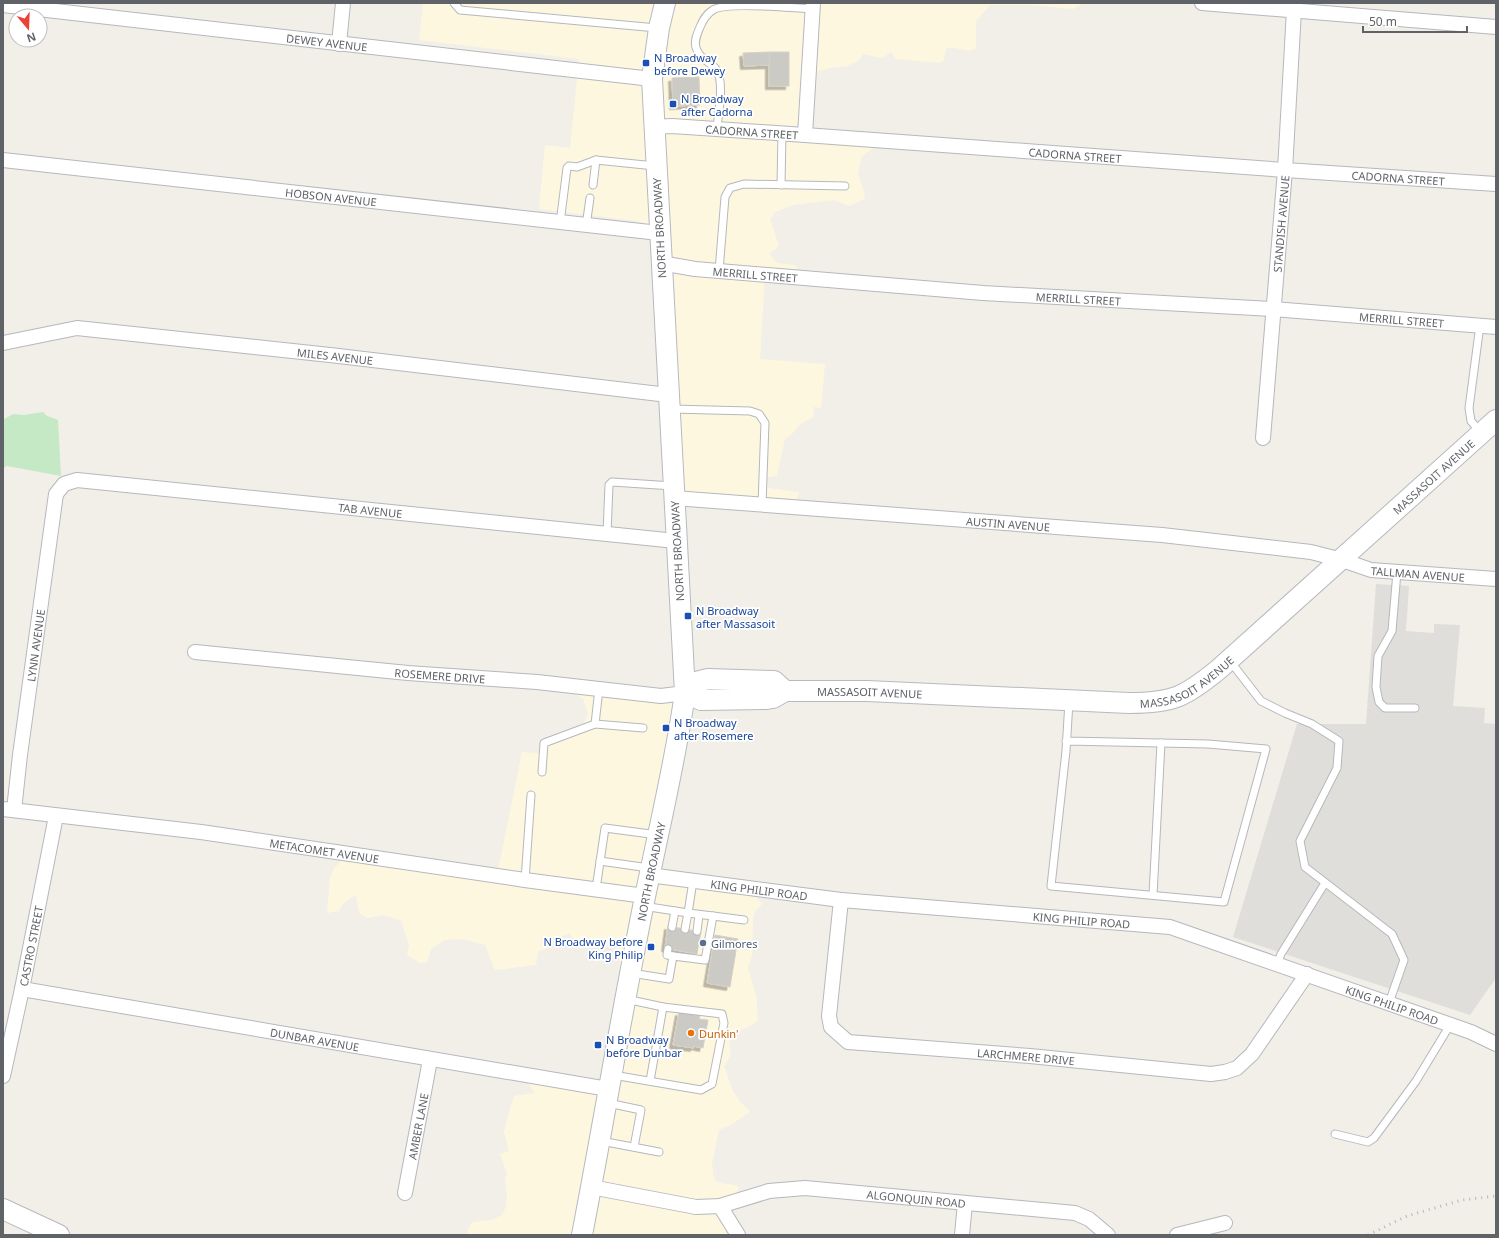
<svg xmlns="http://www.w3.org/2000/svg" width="1499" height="1238" font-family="'Noto Sans',sans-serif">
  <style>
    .commercial { fill: #fef7e0 }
    .industrial { fill: #e0deda }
    .green { fill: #c5e8c5 }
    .building { fill: #cccac5; stroke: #d6d1c6; filter: url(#shadow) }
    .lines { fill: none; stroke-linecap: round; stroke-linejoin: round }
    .lane-casing { stroke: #b5b8bc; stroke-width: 9 }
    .street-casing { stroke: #b5b8bc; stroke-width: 16 }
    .secondary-casing { stroke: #b6babf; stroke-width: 22 }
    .lane { stroke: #fff; stroke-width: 7 }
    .street { stroke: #fff; stroke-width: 14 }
    .secondary { stroke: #fff; stroke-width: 20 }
    .rail { stroke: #b6b7b8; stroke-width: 3; stroke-dasharray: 1 5; stroke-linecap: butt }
    .transit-dot { fill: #1a4fb4; stroke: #fff; stroke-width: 1.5 }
    .service-dot { fill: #5c6f8a; stroke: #fff; stroke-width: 1.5 }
    .food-dot { fill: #e8710a; stroke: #fff; stroke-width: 1.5 }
    .labels { text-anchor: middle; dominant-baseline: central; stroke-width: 3.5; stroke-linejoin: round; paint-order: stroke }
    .street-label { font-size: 11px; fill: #5f6368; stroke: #fff }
    .transit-label { font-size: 11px; fill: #164399; stroke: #fff; text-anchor: start }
    .service-label { font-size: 11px; fill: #4e5e75; stroke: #fff; text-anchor: start }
    .food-label { font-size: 11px; fill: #c56008; stroke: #fff; text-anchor: start }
  </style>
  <defs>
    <filter id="shadow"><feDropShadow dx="-3.5" dy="3.5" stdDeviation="0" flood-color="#0004"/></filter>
  </defs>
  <rect width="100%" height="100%" fill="#f1efe8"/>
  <g class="commercial">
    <polygon points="423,3 1084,3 1073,9 1030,5 990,5 976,21 976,48 969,51 955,48 946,48 944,60 940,63 896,59 891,52 882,58 863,54 858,61 845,67 834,67 816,72 801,127 875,147 861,157 858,175 865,194 864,199 849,206 834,200 793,205 775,212 770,219 779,246 769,254 777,263 794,265 797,267 796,275 765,273 760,359 825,364 821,408 813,407 814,417 800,424 792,434 785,439 777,476 762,478 769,488 799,492 799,494 796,501 677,493 657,228 637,221 539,209 545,145 570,148 579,59 419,40"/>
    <polygon points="573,682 675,690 681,692 647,874 754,895 762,904 755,911 753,919 752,956 748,968 756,996 758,1020 750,1026 736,1033 729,1042 731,1055 724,1066 733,1091 741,1103 747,1108 750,1112 732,1124 719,1130 712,1163 714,1179 719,1183 736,1185 739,1187 737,1194 727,1204 742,1235 467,1235 469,1227 473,1222 492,1220 502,1215 506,1207 507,1195 505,1181 507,1173 500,1154 509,1151 504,1132 508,1116 514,1096 535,1093 529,1084 523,1080 609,1081 629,969 620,972 619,953 614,938 608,946 599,947 575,941 569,933 553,941 552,947 538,951 536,965 495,970 485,945 462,939 444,940 431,949 427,962 420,963 407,955 409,945 401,921 384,915 367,918 359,913 356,895 344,903 339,911 327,913 330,877 335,867 347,855 498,871 522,752 545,754 548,742 574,734 584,723 588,713 583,699 576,694 569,693"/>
  </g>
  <polygon class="industrial" points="1376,584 1409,586 1406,631 1434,633 1434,624 1460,625 1453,706 1485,708 1484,723 1496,724 1496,978 1470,1015 1233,937 1297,724 1366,724"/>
  <polygon class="green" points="43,412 47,416 58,420 61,476 7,466 3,468 3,420 13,414 24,415"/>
  <g class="building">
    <rect x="769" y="52" width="20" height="34"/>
    <polygon points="769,52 770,65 744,66 743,53"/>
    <polygon points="699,77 700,105 673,106 672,78"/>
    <polygon points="668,926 701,932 697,954 665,948"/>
    <polygon points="715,935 738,939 730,987 707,983"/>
    <polygon points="679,1012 700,1016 699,1019 708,1020 703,1048 694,1046 694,1048 673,1045"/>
  </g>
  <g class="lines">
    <g class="lane-casing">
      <g id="lane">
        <polyline points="454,3 460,10 657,28"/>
        <path d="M 717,129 C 718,114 725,82 716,69 C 710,62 700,59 697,50 C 693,43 697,34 700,27 C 703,20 706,14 713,10 C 726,1 793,8 812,9"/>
        <polyline points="593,185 596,160"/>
        <polyline points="781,185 782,133"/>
        <polyline points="560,223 567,168 569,166 577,167 596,160 655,166"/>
        <polyline points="586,226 590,198"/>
        <polyline points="719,271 725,197 730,188 744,184 845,186"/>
        <polyline points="1480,325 1469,408 1471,421 1481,433"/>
        <polyline points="671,409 750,411 759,414 765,423 762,504"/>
        <polyline points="607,534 609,485 612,482 673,486"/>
        <polyline points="1397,572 1392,631 1378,656 1376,687 1379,702 1385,708 1415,708"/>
        <polyline points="1230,661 1261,701 1285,713 1312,724 1339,741 1337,768 1300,841 1305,867 1392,934 1404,960 1389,1003"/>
        <polyline points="595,724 643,728"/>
        <path d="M 1066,741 L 1208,744 L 1266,749 L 1224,902 L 1051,886 L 1066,751 C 1067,734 1068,717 1069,701"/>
        <polyline points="542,772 544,743 595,724 599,689"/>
        <polyline points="600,861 649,868"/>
        <polyline points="525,880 531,795"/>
        <polyline points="596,889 605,828 658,835"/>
        <polyline points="1153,895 1161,743"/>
        <polyline points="643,906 688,913 693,881"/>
        <polyline points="713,916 744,920"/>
        <polyline points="672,927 675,911"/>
        <polyline points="697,931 699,915"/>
        <polyline points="668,949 667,955 673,956"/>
        <polyline points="1277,964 1281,954 1325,883"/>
        <polyline points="631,973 669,979 673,956 705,960 713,916 688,913 685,929"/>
        <polyline points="613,1075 701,1090 712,1084 724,1023 722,1014 663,1007 626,999"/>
        <polyline points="650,1081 663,1007"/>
        <polyline points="608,1103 641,1110 634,1147"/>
        <polyline points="1335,1134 1368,1142 1374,1138 1416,1081 1450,1025"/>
        <polyline points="601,1141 659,1152"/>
      </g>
    </g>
    <g class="street-casing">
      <g id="street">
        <polyline points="1202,3 1496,27"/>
        <path id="s1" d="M 3,5 L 652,79"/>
        <polyline points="339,44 343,3"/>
        <path id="s2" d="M 653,127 L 672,126 L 805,135 L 1285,170 L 1496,184"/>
        <polyline points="805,135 813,3"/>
        <path id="s3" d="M 3,160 L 659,233"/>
        <path id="s4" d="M 661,263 L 695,269 L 983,293 L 1273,309 L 1496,327"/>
        <path id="s5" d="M 3,343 L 77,328 L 330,355 L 668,395"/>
        <path id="s6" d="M 1263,438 L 1285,170 L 1294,10"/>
        <path id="s7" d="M 674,498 L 1162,535 L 1311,552 L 1342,560 L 1371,570 L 1496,579"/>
        <path id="s8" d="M 195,652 L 408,673 L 537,682 L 661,696 L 685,693"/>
        <path id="s9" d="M 3,809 L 201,832 L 525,880 L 645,896"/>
        <path id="s10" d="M 14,810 L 20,755 L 56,494 L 64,484 L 77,480 L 676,541"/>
        <path id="s11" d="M 649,875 L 841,900 L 1170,927 L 1471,1032 L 1496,1044"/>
        <path id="s12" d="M 841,900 L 829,1016 L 831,1027 L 848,1042 L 1030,1056 L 1211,1074 L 1225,1072 L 1237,1068 L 1252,1054 L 1307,974"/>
        <path id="s13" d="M 22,989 L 608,1089"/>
        <path id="s14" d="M 3,1076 L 22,989 L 56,816"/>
        <path id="s15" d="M 591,1187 L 696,1207 L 720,1206 L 769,1191 L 805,1188 C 895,1196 985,1205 1075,1213 L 1089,1219 L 1108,1235"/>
        <path id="s16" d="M 405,1193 L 430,1060"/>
        <polyline points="720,1206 738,1235"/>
        <polyline points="962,1235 965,1203"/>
        <polyline points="1177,1235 1225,1223"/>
      </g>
    </g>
    <g class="secondary-casing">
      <g id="secondary">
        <path id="s17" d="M 785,691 L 774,681 L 708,679 L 696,682 L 685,693 L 701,700 L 767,699 L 773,698 L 785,691 L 867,691 L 1129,703 C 1173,703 1185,697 1219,669 L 1496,420"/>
        <polyline points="3,1209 59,1235"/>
        <path id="s18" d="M 582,1235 C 603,1126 621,1016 643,907 C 657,836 675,765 685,693 L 652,79 L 659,28 L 665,3"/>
      </g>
    </g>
    <use href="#lane" class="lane"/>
    <use href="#street" class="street"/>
    <use href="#secondary" class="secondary"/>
    <polyline class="rail" points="1368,1235 1407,1216 1462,1200 1496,1196"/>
  </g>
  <g class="transit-dot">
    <rect x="642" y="59" width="8" height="8" rx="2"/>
    <rect x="669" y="100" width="8" height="8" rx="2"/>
    <rect x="684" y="612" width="8" height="8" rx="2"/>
    <rect x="662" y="724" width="8" height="8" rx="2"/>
    <rect x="647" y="943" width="8" height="8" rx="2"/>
    <rect x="594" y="1041" width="8" height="8" rx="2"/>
  </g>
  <circle class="service-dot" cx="703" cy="943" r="4"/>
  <circle class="food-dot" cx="691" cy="1033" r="4"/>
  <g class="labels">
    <g class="street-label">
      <text stroke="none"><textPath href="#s1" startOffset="326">DEWEY AVENUE</textPath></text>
      <text stroke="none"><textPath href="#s2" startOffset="99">CADORNA STREET</textPath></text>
      <text stroke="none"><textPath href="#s2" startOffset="423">CADORNA STREET</textPath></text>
      <text stroke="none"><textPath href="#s2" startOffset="747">CADORNA STREET</textPath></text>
      <text stroke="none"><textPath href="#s3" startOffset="330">HOBSON AVENUE</textPath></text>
      <text stroke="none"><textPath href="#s6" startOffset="215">STANDISH AVENUE</textPath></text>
      <text transform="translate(659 228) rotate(-93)">NORTH BROADWAY</text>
      <text stroke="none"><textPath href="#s4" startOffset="95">MERRILL STREET</textPath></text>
      <text stroke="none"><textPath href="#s4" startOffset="419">MERRILL STREET</textPath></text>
      <text stroke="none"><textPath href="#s4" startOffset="743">MERRILL STREET</textPath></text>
      <text stroke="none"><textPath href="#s5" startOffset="335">MILES AVENUE</textPath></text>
      <text stroke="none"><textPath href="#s17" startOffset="944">MASSASOIT AVENUE</textPath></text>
      <text stroke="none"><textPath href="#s10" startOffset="640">TAB AVENUE</textPath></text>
      <text stroke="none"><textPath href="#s7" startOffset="335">AUSTIN AVENUE</textPath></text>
      <text transform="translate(677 551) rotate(-93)">NORTH BROADWAY</text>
      <text stroke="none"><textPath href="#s7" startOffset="749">TALLMAN AVENUE</textPath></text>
      <text stroke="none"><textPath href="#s10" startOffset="166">LYNN AVENUE</textPath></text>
      <text stroke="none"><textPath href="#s8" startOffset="246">ROSEMERE DRIVE</textPath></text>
      <text stroke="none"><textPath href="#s17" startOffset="620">MASSASOIT AVENUE</textPath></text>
      <text stroke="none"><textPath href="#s17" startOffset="297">MASSASOIT AVENUE</textPath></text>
      <text stroke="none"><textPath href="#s9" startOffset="324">METACOMET AVENUE</textPath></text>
      <text stroke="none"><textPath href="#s18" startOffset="370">NORTH BROADWAY</textPath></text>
      <text stroke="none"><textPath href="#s11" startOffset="111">KING PHILIP ROAD</textPath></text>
      <text stroke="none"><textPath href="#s11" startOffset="435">KING PHILIP ROAD</textPath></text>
      <text stroke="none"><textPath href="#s14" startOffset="133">CASTRO STREET</textPath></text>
      <text stroke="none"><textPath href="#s11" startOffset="759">KING PHILIP ROAD</textPath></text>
      <text stroke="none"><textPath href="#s13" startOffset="297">DUNBAR AVENUE</textPath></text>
      <text stroke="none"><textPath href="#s12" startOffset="329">LARCHMERE DRIVE</textPath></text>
      <text stroke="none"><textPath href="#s16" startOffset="68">AMBER LANE</textPath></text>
      <text stroke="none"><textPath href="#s15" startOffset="330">ALGONQUIN ROAD</textPath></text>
    </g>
    <g class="transit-label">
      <text x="654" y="57">N Broadway<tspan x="654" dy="13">before Dewey</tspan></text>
      <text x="681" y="98">N Broadway<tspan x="681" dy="13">after Cadorna</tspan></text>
      <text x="696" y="610">N Broadway<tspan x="696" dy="13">after Massasoit</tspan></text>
      <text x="674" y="722">N Broadway<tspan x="674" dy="13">after Rosemere</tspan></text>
      <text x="643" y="941" text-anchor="end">N Broadway before<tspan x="643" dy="13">King Philip</tspan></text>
      <text x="606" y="1039">N Broadway<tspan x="606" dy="13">before Dunbar</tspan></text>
    </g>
    <g class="service-label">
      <text x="711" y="943">Gilmores</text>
    </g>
    <g class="food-label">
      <text x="699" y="1033">Dunkin'</text>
    </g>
  </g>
  <rect width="1499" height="1238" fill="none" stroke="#5f6368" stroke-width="8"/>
  <g transform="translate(28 28) rotate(161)"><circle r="19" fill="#ffffff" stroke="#bfc1c3"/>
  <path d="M0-3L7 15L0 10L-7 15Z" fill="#ea4335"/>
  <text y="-6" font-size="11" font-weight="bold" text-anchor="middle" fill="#5f6368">N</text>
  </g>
  <path d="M1363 26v6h104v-6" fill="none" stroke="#5f6368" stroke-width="2"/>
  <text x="1369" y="26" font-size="12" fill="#5f6368" stroke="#ffffff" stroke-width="3" paint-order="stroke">50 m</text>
</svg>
